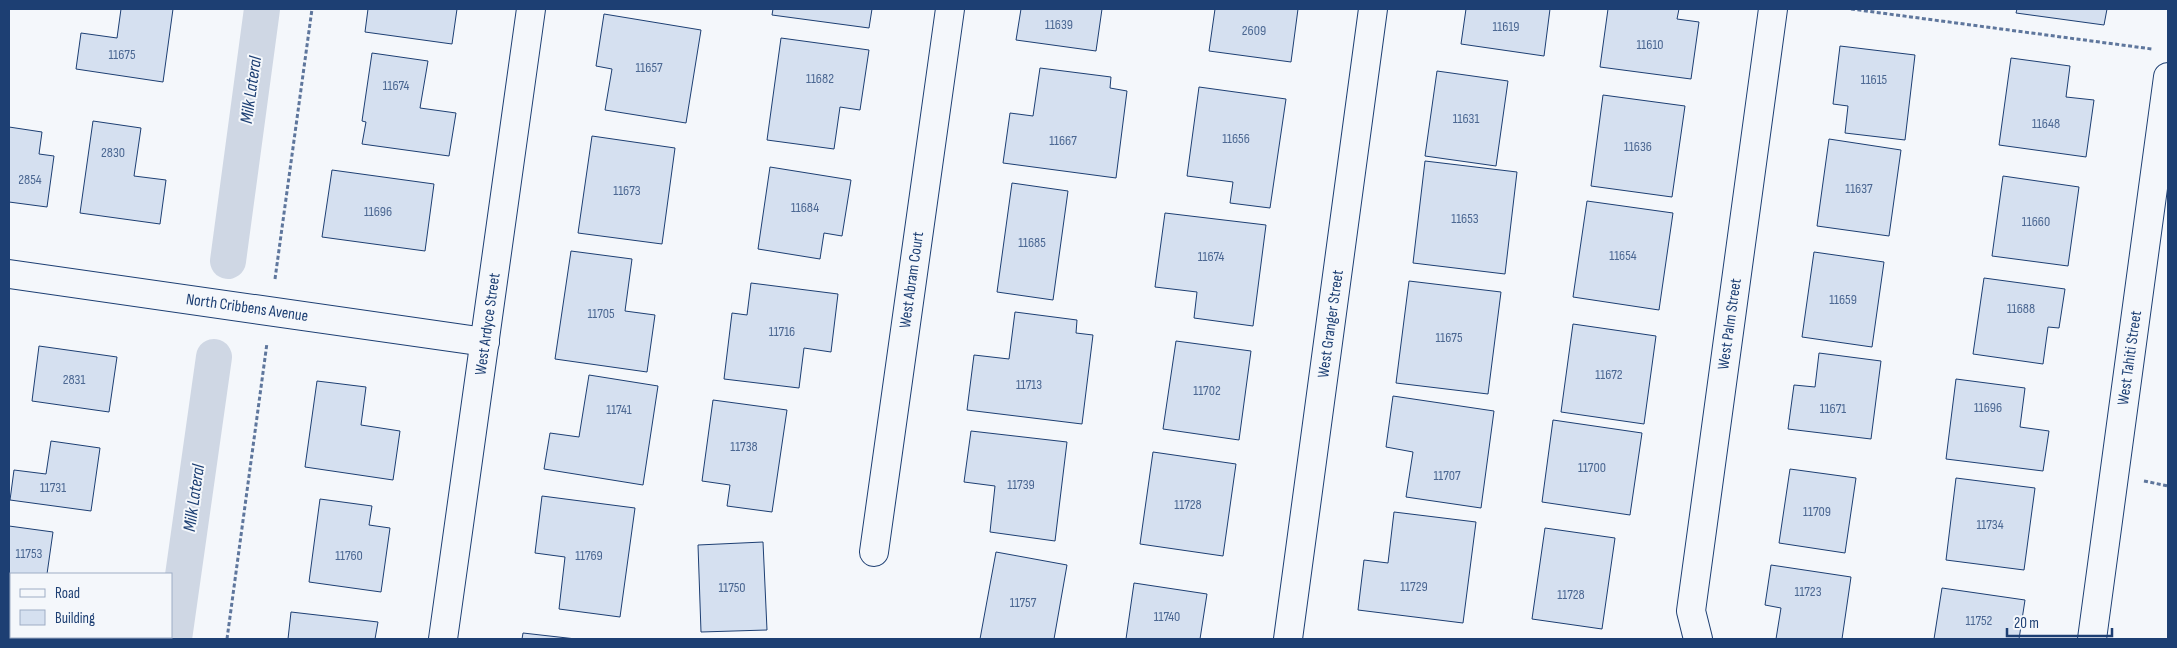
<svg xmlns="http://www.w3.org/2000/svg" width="2177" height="648" font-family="'Sofia Sans Condensed',sans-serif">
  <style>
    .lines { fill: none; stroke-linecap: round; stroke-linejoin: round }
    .canal { stroke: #cfd7e4; stroke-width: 36 }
    .building { fill: #d5e0f0; stroke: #1d3f73 }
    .minor-casing { stroke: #1d3f73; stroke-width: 30 }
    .path { stroke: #5e769c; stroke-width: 3; stroke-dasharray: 4 2.5; stroke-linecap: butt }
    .minor { stroke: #f4f7fb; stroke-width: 28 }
    .labels { text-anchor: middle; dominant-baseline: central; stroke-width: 4; stroke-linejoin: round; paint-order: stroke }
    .number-label { font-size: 14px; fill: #4b6792 }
    .street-label { font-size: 16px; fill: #1d3f73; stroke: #f4f7fb }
    .water-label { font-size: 18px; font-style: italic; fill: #1d3f73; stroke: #f4f7fb }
  </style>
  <rect width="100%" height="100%" fill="#f4f7fb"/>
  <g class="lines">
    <g class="canal">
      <polyline points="228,261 262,9"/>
      <polyline points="174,639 214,357"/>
    </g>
  </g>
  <g class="building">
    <polygon points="121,9 173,9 163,82 76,69 81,33 117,38"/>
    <polygon points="368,9 457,9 452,44 365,32"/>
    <polygon points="773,9 872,9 869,28 772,15"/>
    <polygon points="1021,9 1102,9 1096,51 1016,40"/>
    <polygon points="1215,9 1298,9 1291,62 1209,51"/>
    <polygon points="1466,9 1550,9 1544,56 1461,44"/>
    <polygon points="1608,9 1679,9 1677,19 1699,22 1691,79 1600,67"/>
    <polygon points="2017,9 2107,9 2104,25 2016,13"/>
    <polygon points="604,14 701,30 686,123 605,110 612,69 596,66"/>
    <polygon points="781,38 869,50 860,110 840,107 834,149 767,140"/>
    <polygon points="1840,46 1915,55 1905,140 1845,133 1848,106 1833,104"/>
    <polygon points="372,53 428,61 420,108 456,113 449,156 362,144 366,122 362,121"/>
    <polygon points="2011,58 2070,66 2066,97 2094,100 2086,157 1999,145"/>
    <polygon points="1040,68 1111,77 1110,88 1127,91 1116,178 1003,163 1010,113 1033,116"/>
    <polygon points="1437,71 1508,81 1496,166 1425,156"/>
    <polygon points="1199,87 1286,99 1270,208 1230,203 1233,182 1187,176"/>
    <polygon points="1603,95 1685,106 1672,197 1591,186"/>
    <polygon points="93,121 141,128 134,176 166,180 160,224 80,213"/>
    <polygon points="9,127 42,132 39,154 54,156 47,207 9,202"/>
    <polygon points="592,136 675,148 662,244 578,233"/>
    <polygon points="1829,139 1901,150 1889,236 1817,226"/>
    <polygon points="1425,161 1517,172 1505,274 1413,263"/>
    <polygon points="770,167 851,180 842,236 824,233 820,259 758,249"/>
    <polygon points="332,170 434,184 425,251 322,237"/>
    <polygon points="2003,176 2079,187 2068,266 1992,256"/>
    <polygon points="1012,183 1068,191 1053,300 997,292"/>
    <polygon points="1587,201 1673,213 1659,310 1573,297"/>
    <polygon points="1165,213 1266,225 1253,326 1194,318 1197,292 1155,287"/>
    <polygon points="571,251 632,259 625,311 655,315 647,372 555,359"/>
    <polygon points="1814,252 1884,262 1872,347 1802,337"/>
    <polygon points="1984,278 2065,289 2059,328 2048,327 2043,364 1973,354"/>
    <polygon points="1409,281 1501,292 1488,394 1396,383"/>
    <polygon points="751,283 838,294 831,352 804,348 799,388 724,379 732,313 747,315"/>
    <polygon points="1015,312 1077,320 1076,333 1093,335 1082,424 967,410 974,355 1009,359"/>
    <polygon points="1573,324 1656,336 1644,424 1561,412"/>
    <polygon points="1176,341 1251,351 1239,440 1163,429"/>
    <polygon points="39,346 117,357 109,412 32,401"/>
    <polygon points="1819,353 1881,361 1871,439 1788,429 1794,385 1815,387"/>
    <polygon points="589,375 658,386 643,485 544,469 550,433 579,437"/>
    <polygon points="1956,379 2025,388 2020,427 2049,431 2043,471 1946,459"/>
    <polygon points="317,381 366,387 361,425 400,431 393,480 305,467"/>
    <polygon points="1393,396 1494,411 1481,508 1406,497 1413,452 1386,447"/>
    <polygon points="713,400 787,410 772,512 727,506 730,485 702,481"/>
    <polygon points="1553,420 1642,433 1630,515 1542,502"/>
    <polygon points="971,431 1067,442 1055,541 990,532 995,486 964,482"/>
    <polygon points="51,441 100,448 91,511 10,500 14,470 46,474"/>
    <polygon points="1153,452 1236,464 1223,556 1140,544"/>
    <polygon points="1790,469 1856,478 1845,553 1779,543"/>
    <polygon points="1956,478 2035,488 2024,570 1946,560"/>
    <polygon points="542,496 635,508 620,617 559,609 565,557 535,553"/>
    <polygon points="320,499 372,506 369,525 390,528 381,592 309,582"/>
    <polygon points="1394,512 1476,522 1463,623 1358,610 1364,560 1388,563"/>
    <polygon points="9,526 53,532 47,574 11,574 11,605 9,604"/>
    <polygon points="1545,528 1615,538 1602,629 1532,619"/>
    <polygon points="763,542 767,630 701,632 698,545"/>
    <polygon points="996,552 1067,565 1054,639 980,639"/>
    <polygon points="1771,565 1851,577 1842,639 1776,639 1781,608 1765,605"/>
    <polygon points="1134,583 1207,594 1200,639 1126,639"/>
    <polygon points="1942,588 2025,600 2019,639 1934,639"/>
    <polygon points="291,612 378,622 375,639 288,639"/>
    <polygon points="523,633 576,639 522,639"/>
    <rect x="21" y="637" width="58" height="2"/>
  </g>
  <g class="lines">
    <g class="minor-casing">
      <g id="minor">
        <polyline points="9,274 485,342"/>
        <polyline points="874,552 950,9"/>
        <polyline points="443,639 531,9"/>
        <polyline points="1288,639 1373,9"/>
        <polyline points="1698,639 1691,611 1773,9"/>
        <polyline points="2092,639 2168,77"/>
      </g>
    </g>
    <g class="path">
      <polyline points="1851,9 2152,49"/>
      <polyline points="275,279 312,9"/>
      <polyline points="2144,481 2168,486"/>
      <polyline points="227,639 267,343"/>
    </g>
    <use href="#minor" class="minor"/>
  </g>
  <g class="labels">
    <g class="number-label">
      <text x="1059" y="24">11639</text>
      <text x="1506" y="26">11619</text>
      <text x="1254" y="30">2609</text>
      <text x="1650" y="44">11610</text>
      <text x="122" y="54">11675</text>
      <text x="649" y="67">11657</text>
      <text x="820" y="78">11682</text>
      <text x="1874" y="79">11615</text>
      <text x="396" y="85">11674</text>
      <text x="1466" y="118">11631</text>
      <text x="2046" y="123">11648</text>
      <text x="1236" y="138">11656</text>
      <text x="1063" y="140">11667</text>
      <text x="1638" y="146">11636</text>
      <text x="113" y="152">2830</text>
      <text x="30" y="179">2854</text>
      <text x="1859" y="188">11637</text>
      <text x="627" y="190">11673</text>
      <text x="805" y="207">11684</text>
      <text x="378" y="211">11696</text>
      <text x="1465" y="218">11653</text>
      <text x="2036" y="221">11660</text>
      <text x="1032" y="242">11685</text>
      <text x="1623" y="255">11654</text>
      <text x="1211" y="256">11674</text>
      <text x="1843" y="299">11659</text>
      <text x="2021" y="308">11688</text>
      <text x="601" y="313">11705</text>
      <text x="782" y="331">11716</text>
      <text x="1449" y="337">11675</text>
      <text x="1609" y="374">11672</text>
      <text x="74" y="379">2831</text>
      <text x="1029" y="384">11713</text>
      <text x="1207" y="390">11702</text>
      <text x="1988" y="407">11696</text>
      <text x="1833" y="408">11671</text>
      <text x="619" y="409">11741</text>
      <text x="744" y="446">11738</text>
      <text x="1592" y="467">11700</text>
      <text x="1447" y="475">11707</text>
      <text x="1021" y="484">11739</text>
      <text x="53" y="487">11731</text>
      <text x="1188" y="504">11728</text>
      <text x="1817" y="511">11709</text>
      <text x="1990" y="524">11734</text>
      <text x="29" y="553">11753</text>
      <text x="349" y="555">11760</text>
      <text x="589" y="555">11769</text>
      <text x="1414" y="586">11729</text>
      <text x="732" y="587">11750</text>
      <text x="1808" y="591">11723</text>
      <text x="1571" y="594">11728</text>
      <text x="1023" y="602">11757</text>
      <text x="1167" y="616">11740</text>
      <text x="1979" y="620">11752</text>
    </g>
    <g class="street-label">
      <text transform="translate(912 280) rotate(-82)">West Abram Court</text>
      <text transform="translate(247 308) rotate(8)">North Cribbens Avenue</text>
      <text transform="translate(488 324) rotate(-82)">West Ardyce Street</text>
      <text transform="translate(1331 324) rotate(-82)">West Granger Street</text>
      <text transform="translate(1730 324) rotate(-82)">West Palm Street</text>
      <text transform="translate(2130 358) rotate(-82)">West Tahiti Street</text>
    </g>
    <g class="water-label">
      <text transform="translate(251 90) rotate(-82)">Milk Lateral</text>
      <text transform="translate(194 498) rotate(-82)">Milk Lateral</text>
    </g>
  </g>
  <rect width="2177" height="648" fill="none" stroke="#1d3f73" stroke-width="20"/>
  <rect x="10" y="573" width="162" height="65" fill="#f4f7fb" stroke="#9eadc5"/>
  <rect x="20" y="589" width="25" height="8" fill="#f4f7fb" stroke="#9eadc5"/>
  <text x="55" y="598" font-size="15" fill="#1d3f73">Road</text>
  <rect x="20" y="610" width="25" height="15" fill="#d5e0f0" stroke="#9eadc5"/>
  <text x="55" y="623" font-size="15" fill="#1d3f73">Building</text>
  <path d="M2007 628v8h105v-8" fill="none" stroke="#1d3f73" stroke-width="2.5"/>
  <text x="2014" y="628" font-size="15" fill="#1d3f73" stroke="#f4f7fb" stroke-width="4" paint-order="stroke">20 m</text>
</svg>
